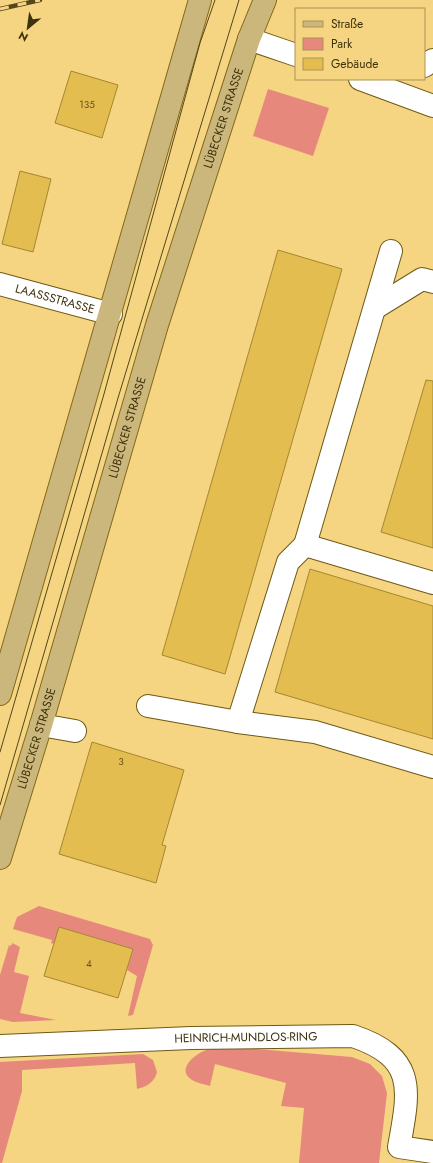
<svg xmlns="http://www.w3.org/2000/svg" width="433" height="1163" font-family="Jost,sans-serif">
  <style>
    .green { fill: #e6897c }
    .building { fill: #e4bd50; stroke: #a58630 }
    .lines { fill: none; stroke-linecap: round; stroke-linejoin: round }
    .minor-casing { stroke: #6f5915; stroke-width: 24 }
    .major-casing { stroke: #84691b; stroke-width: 24 }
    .minor { stroke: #fff; stroke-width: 22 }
    .major { stroke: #cbb77b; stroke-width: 22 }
    .tram { stroke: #56461c; stroke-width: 1 }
    .rail-casing { stroke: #56461c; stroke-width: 4.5 }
    .rail { stroke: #f5d581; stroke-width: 3; stroke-dasharray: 9; stroke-linecap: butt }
    .labels { text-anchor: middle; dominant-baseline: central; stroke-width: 3; stroke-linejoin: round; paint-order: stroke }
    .number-label { font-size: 10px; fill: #68541e }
    .street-label { font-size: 12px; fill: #3e310d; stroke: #f5d581 }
  </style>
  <rect width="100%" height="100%" fill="#f5d581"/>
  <g class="green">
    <polygon points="268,89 329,108 313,156 253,136"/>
    <polygon points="39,906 150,939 153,945 133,1015 128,1016 137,976 127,970 133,949 59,927 54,944 51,943 52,940 13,929 17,917"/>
    <polygon points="12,943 20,947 14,972 29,976 20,1013 56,1020 13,1022 0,1019 0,975 9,945 11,946"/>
    <path d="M 245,1048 L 352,1057 L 370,1064 L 382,1076 L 387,1093 L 379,1163 L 299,1163 L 304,1108 L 281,1106 L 286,1083 L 215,1064 L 210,1086 C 204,1084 197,1083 192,1080 C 176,1070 194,1055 204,1051 C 213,1047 234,1049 245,1048 Z"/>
    <path d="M 143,1054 L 153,1060 L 157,1072 C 155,1082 146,1087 137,1089 L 135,1063 L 22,1070 L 22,1091 L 2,1163 L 0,1163 L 0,1062 Z"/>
  </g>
  <g class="building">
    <polygon points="71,71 118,85 102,138 55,123"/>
    <polygon points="20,171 51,179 33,252 2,244"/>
    <polygon points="278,250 342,269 225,674 162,655"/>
    <polygon points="426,380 433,381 433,548 381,532"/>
    <polygon points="310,569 433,606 433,739 275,692"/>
    <polygon points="92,742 184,770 162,845 166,846 156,883 59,854"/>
    <polygon points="59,927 133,949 118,998 44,976"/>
  </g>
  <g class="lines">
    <g class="minor-casing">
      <g id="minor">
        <polyline points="249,39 296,55"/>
        <polyline points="424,66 433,60"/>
        <polyline points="360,79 433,106"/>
        <path id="s1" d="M 0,284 L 111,314"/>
        <polyline points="375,308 422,279 433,282"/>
        <polyline points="305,545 391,251"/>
        <polyline points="148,706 238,722 315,732 433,767"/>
        <polyline points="238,722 288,562 305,545 433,583"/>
        <polyline points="41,725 75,731"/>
        <path id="s2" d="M 0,1046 L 191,1038 L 353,1036 C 418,1058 409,1091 399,1147 L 433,1152"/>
      </g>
    </g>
    <g class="major-casing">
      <g id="major">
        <polyline points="0,694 200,0"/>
        <path id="s3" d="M 0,858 L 41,725 L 157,325 L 249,39 L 265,0"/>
      </g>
    </g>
    <use href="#minor" class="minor"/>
    <use href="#major" class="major"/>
    <g class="tram">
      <polyline points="0,752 104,394 200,43 215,0"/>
      <polyline points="0,805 118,398 239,0"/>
    </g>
    <g class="rail-casing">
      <polyline id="rail" points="0,9 40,0"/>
    </g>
    <use href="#rail" class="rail"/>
  </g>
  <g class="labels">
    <g class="number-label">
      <text x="87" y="104">135</text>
      <text x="121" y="761">3</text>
      <text x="89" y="963">4</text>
    </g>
    <g class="street-label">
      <text stroke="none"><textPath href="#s3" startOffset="773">LÜBECKER STRASSE</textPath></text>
      <text stroke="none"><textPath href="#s1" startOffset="57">LAASSSTRASSE</textPath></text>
      <text stroke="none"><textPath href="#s3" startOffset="449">LÜBECKER STRASSE</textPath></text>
      <text stroke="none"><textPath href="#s3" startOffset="125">LÜBECKER STRASSE</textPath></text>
      <text stroke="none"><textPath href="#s2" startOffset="246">HEINRICH-MUNDLOS-RING</textPath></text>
    </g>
  </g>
  <rect x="295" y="8" width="130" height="72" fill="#f5d581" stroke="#ac9353"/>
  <rect x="303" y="21" width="20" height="6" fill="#cbb77b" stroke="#ac9353"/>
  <text x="331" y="28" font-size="12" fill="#3e310d">Straße</text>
  <rect x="303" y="38" width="20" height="12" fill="#e6897c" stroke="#ac9353"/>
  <text x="331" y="48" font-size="12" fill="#3e310d">Park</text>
  <rect x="303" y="58" width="20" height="12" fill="#e4bd50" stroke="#ac9353"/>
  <text x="331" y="68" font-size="12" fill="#3e310d">Gebäude</text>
  <g transform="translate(28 28) rotate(209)" stroke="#f5d581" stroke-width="3" paint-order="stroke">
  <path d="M0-3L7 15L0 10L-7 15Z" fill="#3e310d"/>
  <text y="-6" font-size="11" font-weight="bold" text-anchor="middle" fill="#3e310d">N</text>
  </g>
</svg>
